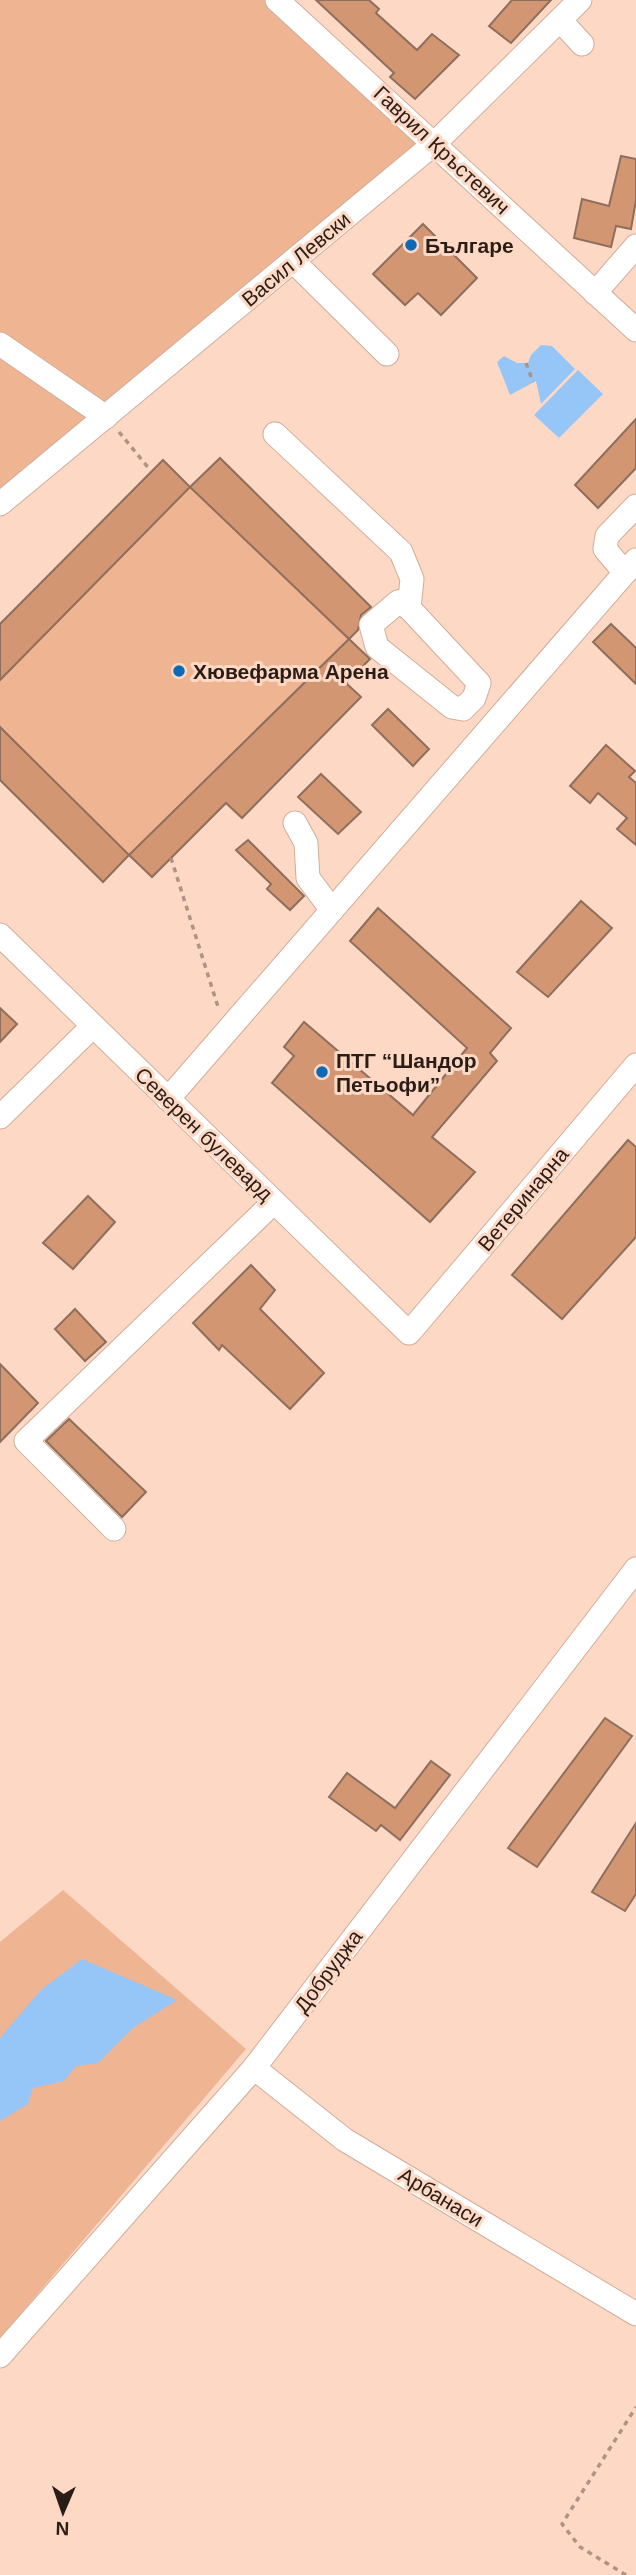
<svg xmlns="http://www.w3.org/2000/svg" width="636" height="2575" font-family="Arial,sans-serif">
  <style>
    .green { fill: #efb492 }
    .water { fill: #96c5f8 }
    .building { fill: #d39673; stroke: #8e6e5d; stroke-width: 2 }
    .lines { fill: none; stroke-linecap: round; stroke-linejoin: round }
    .minor-casing { stroke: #d0ad9a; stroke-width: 25 }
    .path { stroke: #af9384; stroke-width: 3.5; stroke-dasharray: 5 5; stroke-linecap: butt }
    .minor { stroke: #fff; stroke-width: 23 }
    .poi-dot { fill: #0e6ab7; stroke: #fdd9c5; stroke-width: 2.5 }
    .labels { text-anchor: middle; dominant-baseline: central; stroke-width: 6; stroke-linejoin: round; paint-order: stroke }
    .street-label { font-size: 21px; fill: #2a1d16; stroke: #fdd9c5 }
    .poi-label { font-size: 21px; font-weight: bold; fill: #2a1d16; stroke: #fdd9c5; text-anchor: start }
  </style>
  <rect width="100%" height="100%" fill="#fdd9c5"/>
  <g class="green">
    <polygon points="0,0 270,0 427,143 0,501"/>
    <polygon points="220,458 375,611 350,639 370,658 346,683 361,697 242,818 226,803 152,877 129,856 103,882 0,780 0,624 163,460 190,487"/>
    <polygon points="63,1890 246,2049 0,2338 0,1942"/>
  </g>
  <g class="water">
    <polygon points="541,345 552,346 575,369 541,404 536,381 510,395 497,362 504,356 517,363 528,363 531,355"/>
    <polygon points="578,370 603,394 559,438 534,415"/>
    <polygon points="82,1959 177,2000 133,2028 98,2063 76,2066 64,2081 33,2088 28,2104 0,2121 0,2038 41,1990"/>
  </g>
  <g class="building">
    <polygon points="316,0 369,0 379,9 376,13 417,50 432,34 459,55 415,99 390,77 394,73"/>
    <polygon points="512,0 551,0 511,43 489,26"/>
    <polygon points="621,156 636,159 636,200 631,229 616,226 611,247 574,238 582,199 609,206"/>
    <polygon points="423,224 477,278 441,315 418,293 405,305 373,274"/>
    <polygon points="636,419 636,468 598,508 575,485"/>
    <polygon points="220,458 371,607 361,615 358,630 349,639 190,487"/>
    <polygon points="163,460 190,487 0,680 0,624"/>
    <polygon points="611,624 636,648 636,684 593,642"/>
    <polygon points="349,639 370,659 346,683 361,697 242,818 226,803 152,877 129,855"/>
    <polygon points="388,709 429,749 413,766 372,725"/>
    <polygon points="0,727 129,855 103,882 0,780"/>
    <polygon points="606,745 635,771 629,777 636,783 636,845 617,829 627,818 598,793 590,803 570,786"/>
    <polygon points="321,774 361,812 338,834 298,797"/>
    <polygon points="248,840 304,896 290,910 267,889 271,884 236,850"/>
    <polygon points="581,901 612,928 548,997 517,972"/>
    <polygon points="378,908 511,1028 490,1053 497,1061 432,1137 475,1172 430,1222 272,1083 294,1056 284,1047 304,1022 413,1115 467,1048 350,941"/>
    <polygon points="0,1008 17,1024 0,1042"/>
    <polygon points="628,1140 636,1147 636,1237 562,1319 512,1275"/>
    <polygon points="88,1196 115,1222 73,1269 43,1243"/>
    <polygon points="251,1265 275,1290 260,1309 324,1373 290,1409 222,1345 219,1350 193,1323"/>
    <polygon points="75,1309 106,1342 85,1361 55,1329"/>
    <polygon points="0,1364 38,1403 0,1442"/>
    <polygon points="69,1419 146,1492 122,1517 46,1441"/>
    <polygon points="605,1718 632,1736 537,1867 508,1848"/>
    <polygon points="431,1761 450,1775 400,1840 381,1825 376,1831 329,1797 347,1773 395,1808"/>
    <polygon points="636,1823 636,1894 625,1911 592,1892"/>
  </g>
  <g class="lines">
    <g class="minor-casing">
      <g id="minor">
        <polyline points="277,0 636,330"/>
        <polyline points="560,20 582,44"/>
        <polyline points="293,261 387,354"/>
        <polyline points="595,293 636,246"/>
        <polyline points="0,344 106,417"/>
        <polyline points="275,434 401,552 412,579 409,608"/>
        <polyline points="0,504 435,143 580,0"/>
        <polyline points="625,573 605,549 607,536 636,506"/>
        <polygon points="398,602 409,608 479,683 474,698 463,709 452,707 377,647 371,625"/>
        <polyline points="295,823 306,843 308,878 332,910"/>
        <polyline points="0,935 409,1333 636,1065"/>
        <polyline points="168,1099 636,560"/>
        <polyline points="0,1117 93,1026"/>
        <polyline points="114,1529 26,1441 274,1202"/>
        <polyline points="254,2068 345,2140 636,2314"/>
        <polyline points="0,2356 254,2068 636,1569"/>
      </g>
    </g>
    <g class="path">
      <polyline points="526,363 533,382"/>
      <polyline points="119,432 151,471"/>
      <polyline points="171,858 219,1010"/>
      <polyline points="626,2575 580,2547 562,2524 636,2407"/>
    </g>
    <use href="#minor" class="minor"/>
  </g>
  <g class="poi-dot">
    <circle cx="411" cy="245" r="7"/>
    <circle cx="179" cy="671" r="7"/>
    <circle cx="322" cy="1072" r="7"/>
  </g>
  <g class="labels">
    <g class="street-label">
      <text transform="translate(442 150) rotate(43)">Гаврил Кръстевич</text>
      <text transform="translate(296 259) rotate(-40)">Васил Левски</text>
      <text transform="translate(204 1134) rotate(44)">Северен булевард</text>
      <text transform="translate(523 1199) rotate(-50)">Ветеринарна</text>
      <text transform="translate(328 1971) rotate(-53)">Добруджа</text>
      <text transform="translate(441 2197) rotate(31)">Арбанаси</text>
    </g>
    <g class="poi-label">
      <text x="425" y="245">Българе</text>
      <text x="193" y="671">Хювефарма Арена</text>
      <text x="336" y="1060">ПТГ “Шандор<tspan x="336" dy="24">Петьофи”</tspan></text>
    </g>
  </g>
  <g transform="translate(63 2512) rotate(182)" stroke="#fdd9c5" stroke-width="5" paint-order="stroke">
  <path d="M0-5L12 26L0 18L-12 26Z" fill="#2a1d16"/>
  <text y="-10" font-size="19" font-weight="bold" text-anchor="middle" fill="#2a1d16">N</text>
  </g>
</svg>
